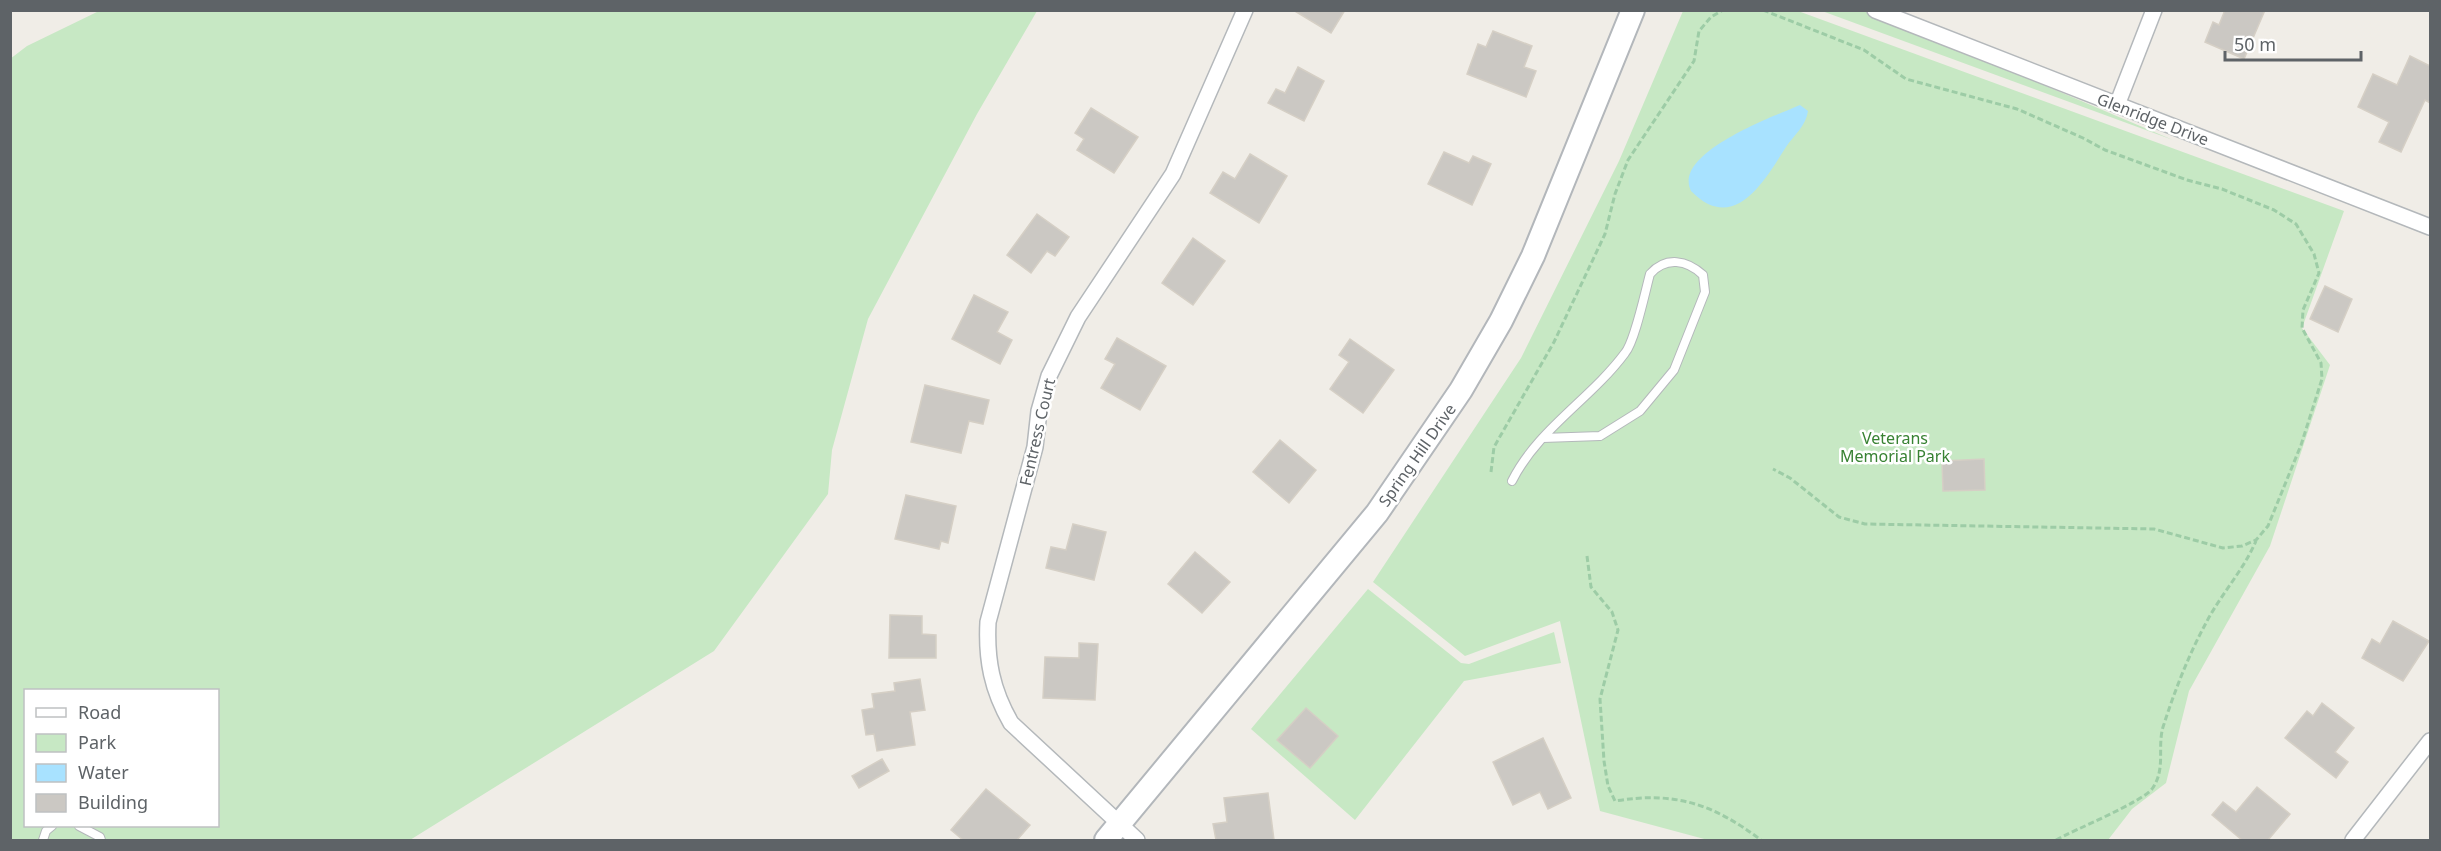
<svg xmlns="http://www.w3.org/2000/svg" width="2441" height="851" font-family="'Noto Sans',sans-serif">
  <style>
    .green { fill: #c7e8c4; fill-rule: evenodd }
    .water { fill: #a8e2ff }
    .building { fill: #cbc8c3; stroke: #d5cfc5; stroke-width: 1.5 }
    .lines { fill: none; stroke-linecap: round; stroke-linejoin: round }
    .lane-casing { stroke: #b4b8bb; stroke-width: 10 }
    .street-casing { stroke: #b4b8bb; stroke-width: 18 }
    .secondary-casing { stroke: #b3b7bb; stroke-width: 26 }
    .path { stroke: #9dcca6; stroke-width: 3; stroke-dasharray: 6 3; stroke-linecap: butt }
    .lane { stroke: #fff; stroke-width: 8 }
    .street { stroke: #fff; stroke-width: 15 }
    .secondary { stroke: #fff; stroke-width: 22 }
    .labels { text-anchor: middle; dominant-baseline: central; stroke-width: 5; stroke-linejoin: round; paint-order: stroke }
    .street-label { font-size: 16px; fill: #5e6367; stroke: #fff }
    .park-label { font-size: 16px; fill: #388233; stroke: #fff }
  </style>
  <rect width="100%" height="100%" fill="#f0ede7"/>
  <g class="green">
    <path d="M 99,11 L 1037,11 L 977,114 L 868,319 L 832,450 L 828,494 L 714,651 L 410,840 L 11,840 L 10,59 L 27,46 ZM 26,690 L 218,690 L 218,826 L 26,826 Z"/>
    <polygon points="1683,11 1798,11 2344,211 2302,328 2330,365 2270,546 2189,691 2166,783 2132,809 2108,840 1708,840 1600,811 1560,621 1465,656 1373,582 1521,358 1619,161"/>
    <polygon points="1822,11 1870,11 2173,140"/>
    <polygon points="1368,589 1461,663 1469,664 1554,632 1561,663 1464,681 1355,820 1251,729"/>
  </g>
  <path class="water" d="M 1800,105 L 1808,111 C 1806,126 1794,135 1786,147 C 1766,178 1735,236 1691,191 C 1672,153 1775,116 1800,105 Z"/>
  <g class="building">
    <polygon points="1293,10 1345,10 1331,33"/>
    <polygon points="2225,10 2265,10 2244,59 2205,42 2213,22 2219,25"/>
    <polygon points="1493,31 1532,46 1524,67 1536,71 1526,97 1467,74 1478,44 1486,47"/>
    <polygon points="2410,56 2430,66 2430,103 2425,100 2401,152 2379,142 2389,122 2358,107 2373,74 2397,85"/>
    <polygon points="1298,67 1324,81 1304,121 1268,103 1276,89 1285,93"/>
    <polygon points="1091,108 1138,137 1114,173 1077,150 1084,139 1075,133"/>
    <polygon points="1444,152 1469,163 1473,156 1491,164 1472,205 1428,184"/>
    <polygon points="1250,154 1287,176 1259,223 1210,193 1223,172 1235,179"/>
    <polygon points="1037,214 1069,237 1055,256 1047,251 1031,273 1007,255"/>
    <polygon points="1193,238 1225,261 1193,305 1162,283"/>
    <polygon points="2325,286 2352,299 2338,332 2310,319"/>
    <polygon points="974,295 1008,312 997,332 1012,340 1000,364 952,339"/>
    <polygon points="1117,338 1166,366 1140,410 1101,388 1115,364 1105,359"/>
    <polygon points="1350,339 1394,370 1363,413 1330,389 1349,362 1339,355"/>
    <polygon points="925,385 989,400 983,424 969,421 961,453 911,442"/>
    <polygon points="1280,440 1316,470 1289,503 1253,472"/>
    <polygon points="1984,459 1985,490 1943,491 1942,461"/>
    <polygon points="906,495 956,506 948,543 941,541 939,549 895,539"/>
    <polygon points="1073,524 1106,532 1094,580 1046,568 1051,547 1066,550"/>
    <polygon points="1195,552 1230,582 1202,613 1168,584"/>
    <polygon points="890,615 922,616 922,634 936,635 936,658 889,658"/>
    <polygon points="2393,621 2429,641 2403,681 2362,658 2372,639 2380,644"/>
    <polygon points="1079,643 1098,644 1095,700 1043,698 1045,657 1079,658"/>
    <polygon points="920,679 925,710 910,712 915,745 877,751 874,734 866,735 862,710 874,708 872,694 895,691 894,683"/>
    <polygon points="2322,703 2354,728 2335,752 2348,762 2336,778 2285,738 2307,711 2313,716"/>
    <polygon points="1306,708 1338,736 1310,768 1277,740"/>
    <polygon points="1543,738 1571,798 1548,809 1540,792 1513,805 1493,762"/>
    <polygon points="882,759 889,771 859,788 852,776"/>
    <polygon points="2257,787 2290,814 2268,840 2242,840 2212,815 2223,802 2236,812"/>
    <polygon points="986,789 1030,825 1017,840 963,840 951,830"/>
    <polygon points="1268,793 1274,840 1216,840 1213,824 1227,822 1224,798"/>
  </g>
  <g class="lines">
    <g class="lane-casing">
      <g id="lane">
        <path d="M 1512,481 C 1538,429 1591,399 1625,353 C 1635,341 1645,292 1650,274 C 1666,256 1687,260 1703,275 L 1705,292 L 1674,370 L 1640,411 L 1600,436 L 1543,438"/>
        <polyline points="79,826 100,837 101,840"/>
        <polyline points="43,840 46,831 52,826"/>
      </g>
    </g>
    <g class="street-casing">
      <g id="street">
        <polyline points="1875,10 2430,227"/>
        <polyline points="2117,105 2154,10"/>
        <path d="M 1137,840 L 1011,723 C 992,690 986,660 988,622 L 1035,447 L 1039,411 L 1049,376 L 1078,317 L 1173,174 L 1245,10"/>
        <polyline points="2353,840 2430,741"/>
      </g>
    </g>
    <g class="secondary-casing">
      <polyline id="secondary" points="1106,840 1377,513 1461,390 1501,321 1533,256 1633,10"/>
    </g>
    <g class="path">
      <polyline points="1763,10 1864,50 1906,79 2017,109 2083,138 2105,150 2187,180 2222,189 2274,210 2296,224 2314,254 2319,273 2303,310 2302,328 2321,363 2322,379 2301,445 2268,526 2256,540 2242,546 2223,548 2154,529 1865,524 1839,517 1790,478 1773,469"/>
      <polyline points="1491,472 1494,447 1554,342 1605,234 1615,194 1628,160 1694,61 1699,31 1711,17 1723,10"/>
      <path d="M 1587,556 L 1591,587 L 1612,612 L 1618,630 L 1600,699 L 1604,761 L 1608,786 L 1615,801 C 1675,791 1713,804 1761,840"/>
      <path d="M 2056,840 C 2074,830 2142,802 2152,789 C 2167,768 2156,746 2164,724 C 2175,690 2189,654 2206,623 C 2221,594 2243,571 2256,541"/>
    </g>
    <use href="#lane" class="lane"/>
    <use href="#street" class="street"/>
    <use href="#secondary" class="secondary"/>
  </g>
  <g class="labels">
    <g class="street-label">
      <text transform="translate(2153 119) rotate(21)">Glenridge Drive</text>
      <text transform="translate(1037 432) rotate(-77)">Fentress Court</text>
      <text transform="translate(1417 455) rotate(-55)">Spring Hill Drive</text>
    </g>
    <g class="park-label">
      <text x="1895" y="438">Veterans<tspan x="1895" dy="18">Memorial Park</tspan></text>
    </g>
  </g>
  <rect width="2441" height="851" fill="none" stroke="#5e6367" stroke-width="24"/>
  <rect x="24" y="689" width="195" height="138" fill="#ffffff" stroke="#bfc1c2" stroke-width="1.5"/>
  <rect x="36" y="708" width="30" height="9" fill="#ffffff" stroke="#bfc1c2" stroke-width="1.5"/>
  <text x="78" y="719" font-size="18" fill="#5e6367">Road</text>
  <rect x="36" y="734" width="30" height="18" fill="#c7e8c4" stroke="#bfc1c2" stroke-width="1.5"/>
  <text x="78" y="749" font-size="18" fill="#5e6367">Park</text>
  <rect x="36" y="764" width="30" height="18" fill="#a8e2ff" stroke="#bfc1c2" stroke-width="1.5"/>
  <text x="78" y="779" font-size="18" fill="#5e6367">Water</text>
  <rect x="36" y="794" width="30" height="18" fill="#cbc8c3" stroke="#bfc1c2" stroke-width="1.5"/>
  <text x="78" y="809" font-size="18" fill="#5e6367">Building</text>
  <path d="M2225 51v9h136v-9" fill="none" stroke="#5e6367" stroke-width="3"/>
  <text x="2234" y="51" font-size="18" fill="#5e6367" stroke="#ffffff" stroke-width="4.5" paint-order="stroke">50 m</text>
</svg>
